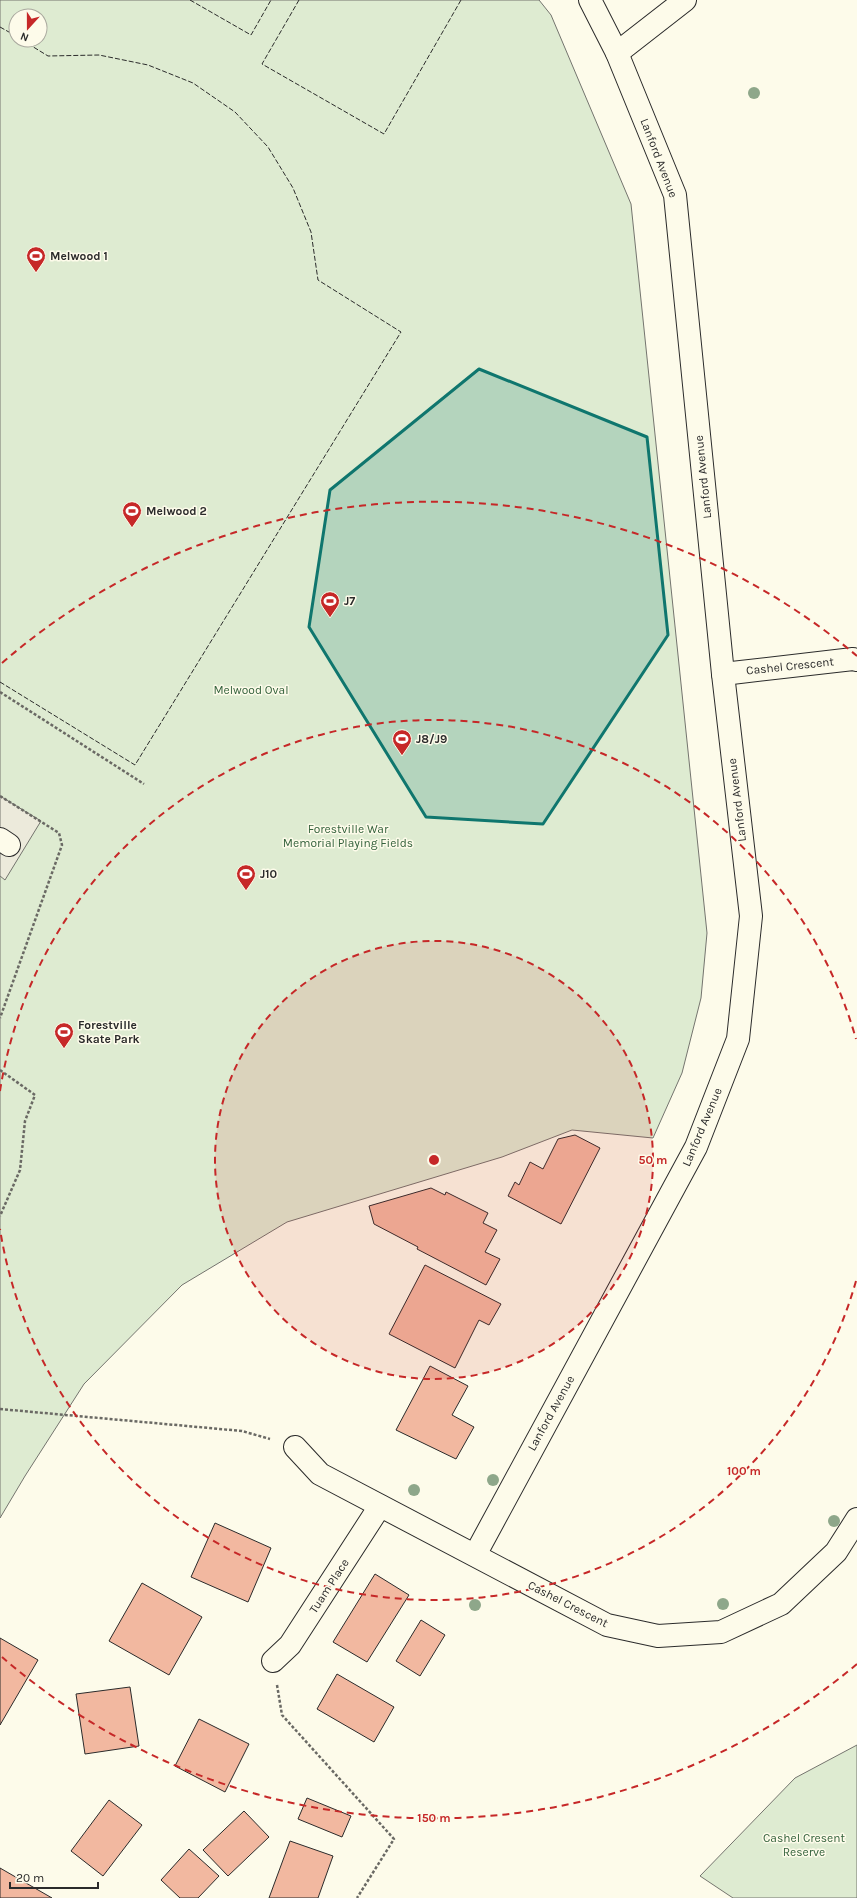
<svg xmlns="http://www.w3.org/2000/svg" width="857" height="1898" font-family="Karla,sans-serif">
  <style>
    .green { fill: #deebd1; stroke: #74746e; fill-rule: evenodd }
    .parking { fill: #eceadb; stroke: #74746e }
    .building { fill: #f2b8a0; stroke: #2b2b2b }
    .lines { fill: none; stroke-linecap: round; stroke-linejoin: round }
    .minor-casing { stroke: #2b2b2b; stroke-width: 24 }
    .path { stroke: #6a6964; stroke-width: 2.5; stroke-dasharray: 3 2; stroke-linecap: butt }
    .minor { stroke: #fdfbea; stroke-width: 22 }
    .fence { stroke: #2b2b2b; stroke-width: 1; stroke-dasharray: 5 2; stroke-linecap: butt }
    .tree { fill: #8ea78a }
    .marked { fill: #0f766e; fill-opacity: 0.2; stroke: #0f766e; stroke-width: 3; stroke-linejoin: round }
    .ring { fill: none; stroke: #c62828; stroke-width: 2; stroke-dasharray: 7 5 }
    .labels { text-anchor: middle; dominant-baseline: central; stroke-width: 3; stroke-linejoin: round; paint-order: stroke }
    .street-label { font-size: 12px; fill: #2b2b2b; stroke: #fdfbea }
    .poi-label { font-size: 12px; font-weight: bold; fill: #2b2b2b; stroke: #fdfbea; text-anchor: start }
    .park-label { font-size: 12px; fill: #34623c; stroke: #fdfbea }
    .centre { fill: #c62828; stroke: #fdfbea; stroke-width: 2 }
    .ring-label { font-size: 12px; text-anchor: middle; font-weight: bold; fill: #c62828; stroke: #fdfbea; stroke-width: 3; stroke-linejoin: round; paint-order: stroke }
  </style>
  <rect width="100%" height="100%" fill="#fdfbea"/>
  <g class="green">
    <path d="M 0,0 L 539,0 L 551,15 L 631,204 L 707,933 L 701,998 L 682,1073 L 653,1138 L 572,1130 L 502,1157 L 287,1222 L 182,1285 L 84,1384 L 25,1476 L 0,1518 ZM 16,16 L 40,16 L 40,40 L 16,40 Z"/>
    <polygon points="857,1745 857,1898 733,1898 700,1876 795,1778"/>
  </g>
  <polygon class="parking" points="0,796 41,821 5,880 0,876"/>
  <g class="building">
    <polygon points="575,1135 600,1148 561,1224 508,1196 515,1182 519,1185 530,1162 543,1169 558,1139"/>
    <polygon points="431,1188 445,1195 446,1192 488,1213 483,1223 497,1230 485,1252 500,1259 486,1285 417,1249 418,1247 374,1224 369,1206"/>
    <polygon points="425,1265 501,1304 489,1325 479,1320 455,1368 389,1334"/>
    <polygon points="430,1366 468,1386 452,1415 474,1427 456,1459 396,1430"/>
    <polygon points="215,1523 271,1548 248,1602 191,1577"/>
    <polygon points="375,1574 409,1595 367,1662 333,1642"/>
    <polygon points="142,1583 202,1617 169,1675 109,1641"/>
    <polygon points="421,1620 445,1635 420,1676 396,1661"/>
    <polygon points="0,1638 38,1660 0,1725"/>
    <polygon points="337,1674 394,1707 374,1742 317,1709"/>
    <polygon points="130,1687 139,1746 85,1754 76,1694"/>
    <polygon points="199,1719 249,1744 225,1792 175,1766"/>
    <polygon points="307,1798 351,1816 342,1837 298,1819"/>
    <polygon points="109,1800 142,1825 103,1876 71,1851"/>
    <polygon points="244,1811 269,1837 228,1876 203,1850"/>
    <polygon points="290,1841 333,1856 318,1898 269,1898"/>
    <polygon points="189,1849 219,1876 198,1898 180,1898 161,1880"/>
    <polygon points="0,1868 52,1898 0,1898"/>
  </g>
  <g class="lines">
    <g class="minor-casing">
      <g id="minor">
        <polyline points="617,53 685,0"/>
        <polyline points="723,674 853,659 857,660"/>
        <polyline points="0,839 9,845"/>
        <polyline points="295,1447 320,1474 607,1625 658,1636 721,1632 781,1604 836,1552 857,1519"/>
        <polyline points="475,1555 696,1147 738,1039 751,916 723,674 675,195 617,53 590,0"/>
        <polyline points="273,1661 290,1645 380,1506"/>
      </g>
    </g>
    <g class="path">
      <polyline points="0,692 144,784"/>
      <polyline points="0,796 59,833 62,845 0,1018"/>
      <polyline points="0,1070 35,1095 25,1121 20,1170 0,1216"/>
      <polyline points="0,1409 242,1431 270,1439"/>
      <polyline points="277,1685 282,1715 394,1839 357,1898"/>
    </g>
    <use href="#minor" class="minor"/>
    <g class="fence">
      <polyline points="190,0 251,35 271,0"/>
      <polyline points="299,0 262,64 384,134 461,0"/>
      <polyline points="0,27 16,36"/>
      <polyline points="0,682 135,765 401,332 318,280 311,232 293,188 268,147 235,112 193,83 148,65 99,55 48,56 22,40"/>
    </g>
  </g>
  <g class="tree">
    <circle cx="754" cy="93" r="6"/>
    <circle cx="493" cy="1480" r="6"/>
    <circle cx="414" cy="1490" r="6"/>
    <circle cx="834" cy="1521" r="6"/>
    <circle cx="723" cy="1604" r="6"/>
    <circle cx="475" cy="1605" r="6"/>
  </g>
  <path class="marked" d="M 479,369 L 647,437 L 668,635 L 543,824 L 426,817 L 309,627 L 330,490 Z"/>
  <circle cx="434" cy="1160" r="219" fill="#c62828" fill-opacity=".12"/>
  <g class="ring">
    <circle cx="434" cy="1160" r="219"/>
    <path d="M856 1281A439 439 0 0 1 0 1229M0 1091A439 439 0 0 1 856 1039"/>
    <path d="M857 1664A658 658 0 0 1 2 1657M2 663A658 658 0 0 1 857 656"/>
  </g>
  <defs>
    <g id="stadium-pin" transform="scale(1)"><path d="M0 17L-7.5 6A9.5 9.5 0 1 1 7.5 6Z" fill="#c62828" stroke="#fdfbea"/><path d="M0-5a6.5 5 0 1 0 0 10a6.5 5 0 1 0 0-10ZM-3.5-1.8h7v3.6h-7Z" fill="#fff"/></g>
  </defs>
  <g fill-rule="evenodd">
    <use href="#stadium-pin" x="36" y="256"/>
    <use href="#stadium-pin" x="132" y="511"/>
    <use href="#stadium-pin" x="330" y="601"/>
    <use href="#stadium-pin" x="402" y="739"/>
    <use href="#stadium-pin" x="246" y="874"/>
    <use href="#stadium-pin" x="64" y="1032"/>
  </g>
  <g class="labels">
    <g class="street-label">
      <text transform="translate(659 158) rotate(69)">Lanford Avenue</text>
      <text transform="translate(703 477) rotate(-96)">Lanford Avenue</text>
      <text transform="translate(790 666) rotate(-6)">Cashel Crescent</text>
      <text transform="translate(737 800) rotate(-97)">Lanford Avenue</text>
      <text transform="translate(702 1127) rotate(-67)">Lanford Avenue</text>
      <text transform="translate(551 1413) rotate(-61)">Lanford Avenue</text>
      <text transform="translate(329 1586) rotate(-57)">Tuam Place</text>
      <text transform="translate(568 1604) rotate(27)">Cashel Crescent</text>
    </g>
    <g class="poi-label">
      <text x="50" y="256">Melwood 1</text>
      <text x="146" y="511">Melwood 2</text>
      <text x="344" y="601">J7</text>
      <text x="416" y="739">J8/J9</text>
      <text x="260" y="874">J10</text>
      <text x="78" y="1025">Forestville<tspan x="78" dy="14">Skate Park</tspan></text>
    </g>
    <g class="park-label">
      <text x="251" y="690">Melwood Oval</text>
      <text x="348" y="829">Forestville War<tspan x="348" dy="14">Memorial Playing Fields</tspan></text>
      <text x="804" y="1838">Cashel Cresent<tspan x="804" dy="14">Reserve</tspan></text>
    </g>
  </g>
  <circle cx="434" cy="1160" r="6" class="centre"/>
  <g class="ring-label">
    <text x="653" y="1164">50 m</text>
    <text x="744" y="1475">100 m</text>
    <text x="434" y="1822">150 m</text>
  </g>
  <g transform="translate(28 28) rotate(201)"><circle r="19" fill="#fdfbea" stroke="#a9a89e"/>
  <path d="M0-3L7 15L0 10L-7 15Z" fill="#c62828"/>
  <text y="-6" font-size="11" font-weight="bold" text-anchor="middle" fill="#2b2b2b">N</text>
  </g>
  <path d="M10 1882v6h88v-6" fill="none" stroke="#2b2b2b" stroke-width="2"/>
  <text x="16" y="1882" font-size="12" fill="#2b2b2b" stroke="#fdfbea" stroke-width="3" paint-order="stroke">20 m</text>
</svg>
